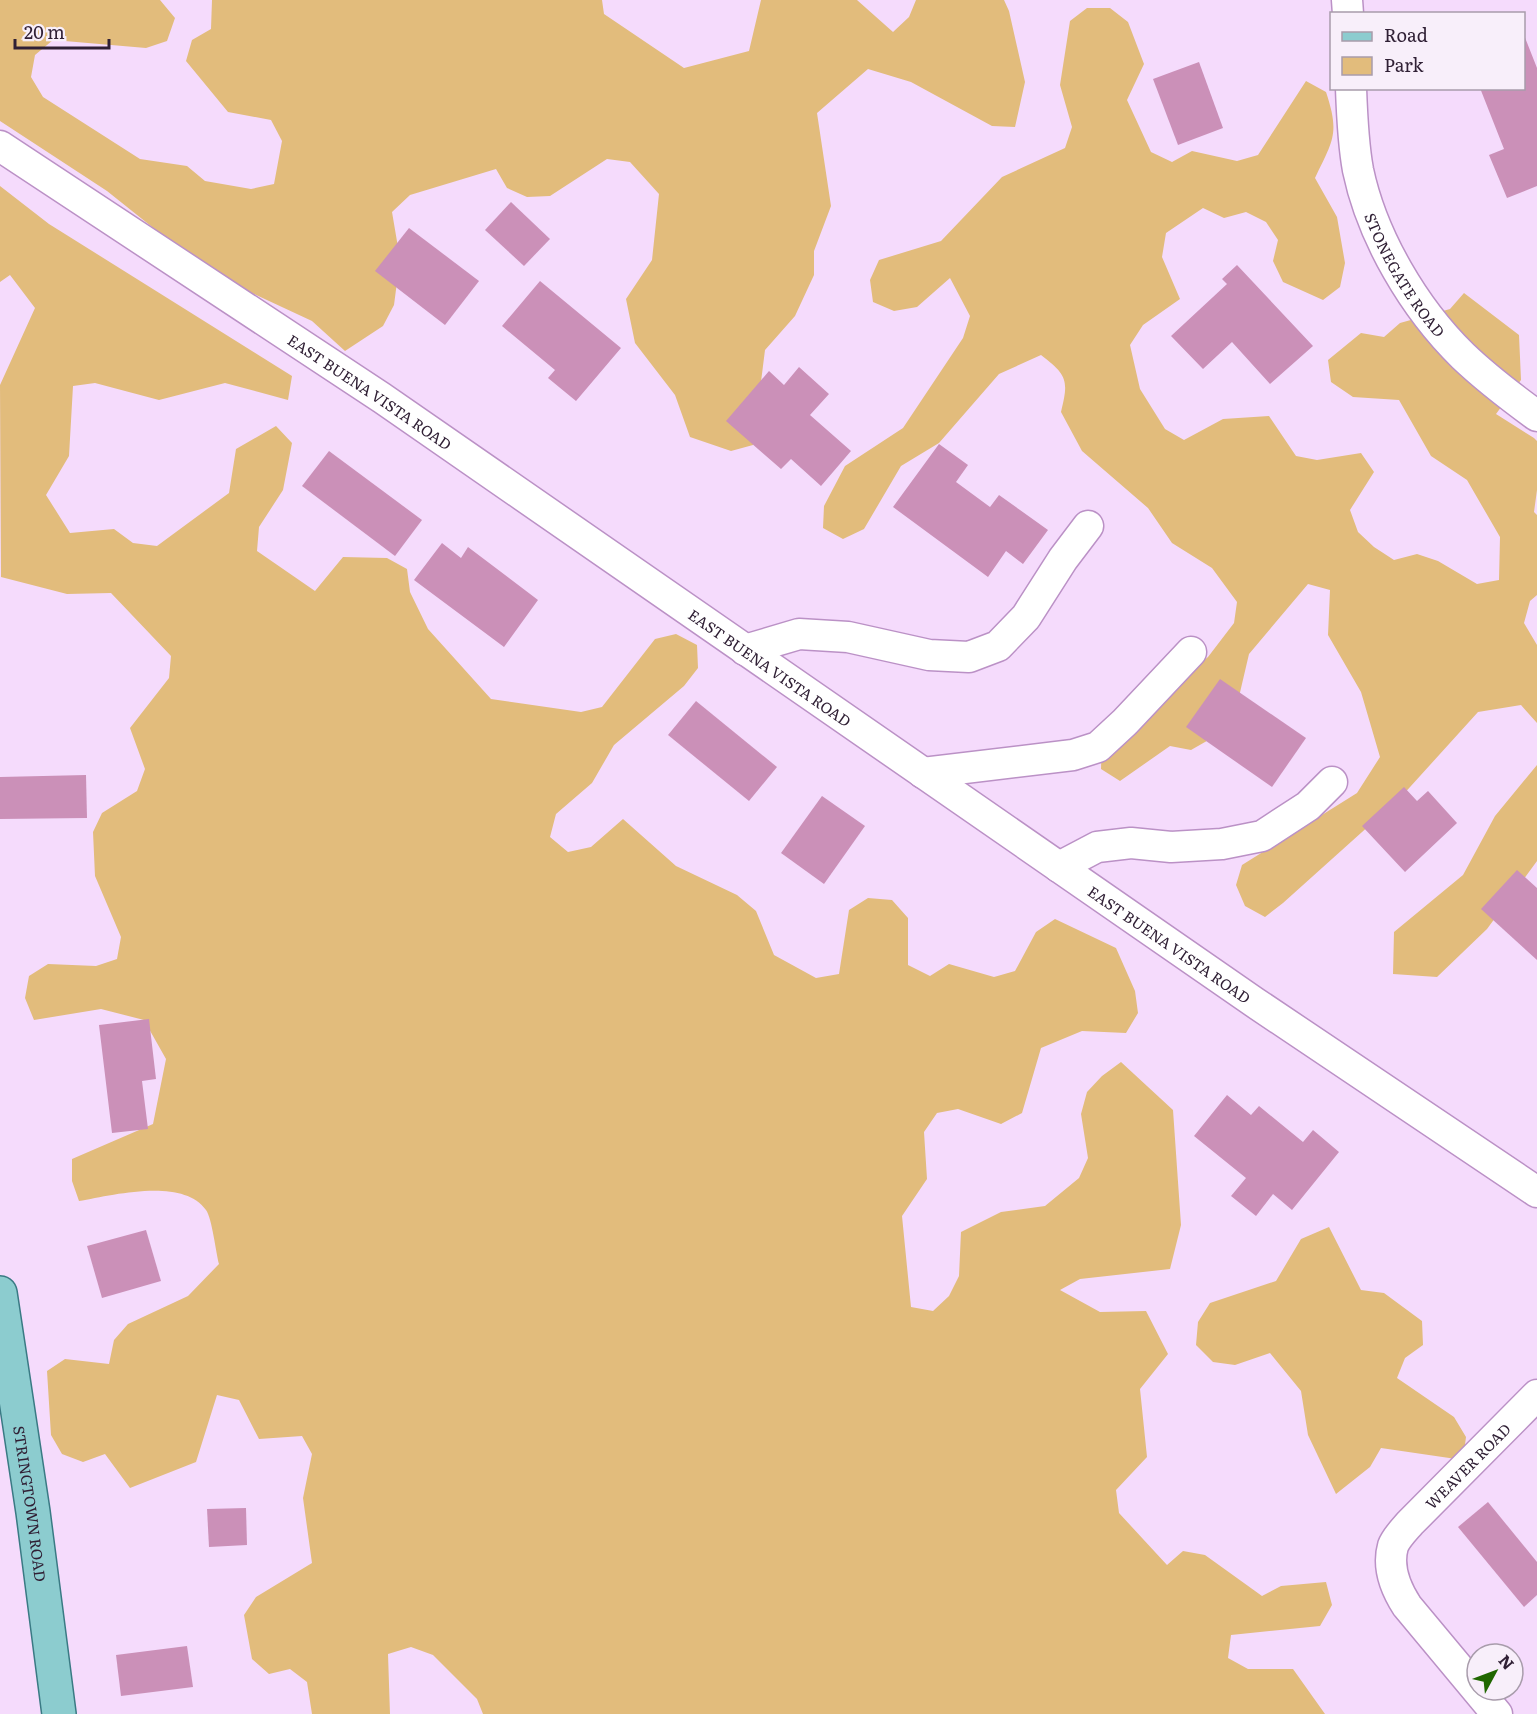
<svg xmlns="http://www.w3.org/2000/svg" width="1537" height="1714" font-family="Literata,serif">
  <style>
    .green { fill: #e2bc7c }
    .building { fill: #cb90b8 }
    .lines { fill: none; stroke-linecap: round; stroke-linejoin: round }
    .minor-casing { stroke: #bb91c6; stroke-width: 33 }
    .major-casing { stroke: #3a7a84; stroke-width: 36 }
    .minor { stroke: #fff; stroke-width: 30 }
    .major { stroke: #8ccccf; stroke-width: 33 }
    .labels { text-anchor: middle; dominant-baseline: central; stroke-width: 4.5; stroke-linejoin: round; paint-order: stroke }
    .street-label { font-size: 15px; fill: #302035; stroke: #f8effa }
  </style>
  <rect width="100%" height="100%" fill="#f5dbfc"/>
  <g class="green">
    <polygon points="0,0 160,0 175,18 167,41 146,48 53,40 35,55 31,77 43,97 140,159 187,166 205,181 251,189 274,184 282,141 271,120 228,112 186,61 192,40 211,29 212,0 602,0 604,14 684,68 749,51 761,0 857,0 893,32 909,17 916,0 1004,0 1009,11 1025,82 1015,127 992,126 911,82 868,69 817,113 831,206 814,251 814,275 795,316 765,350 753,445 731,451 690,437 675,395 635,343 626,299 652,260 659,194 630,162 607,159 550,196 527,197 507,188 496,169 410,195 392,212 400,259 394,305 383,326 345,351 312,321 211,274 107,191 0,121"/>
    <path d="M 1087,8 L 1110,8 L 1128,22 L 1144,64 L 1127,100 L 1151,152 L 1172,162 L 1192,151 L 1237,161 L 1258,155 L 1306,81 L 1326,92 C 1340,134 1333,140 1315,178 L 1337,217 L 1345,263 L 1340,287 L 1323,300 L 1283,282 L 1273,261 L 1278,240 L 1266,222 L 1246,212 L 1224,218 L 1203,208 L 1166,233 L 1162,257 L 1180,299 L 1143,325 L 1130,345 L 1140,389 L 1165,429 L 1184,440 L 1223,419 L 1269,416 L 1296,456 L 1317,460 L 1361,453 L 1374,472 L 1350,510 L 1358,532 L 1374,547 L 1394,560 L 1417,554 L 1438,561 L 1477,584 L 1499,580 L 1500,537 L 1467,480 L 1431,456 L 1399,400 L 1353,397 L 1331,382 L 1328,360 L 1361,333 L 1384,337 L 1400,323 L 1450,309 L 1464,293 L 1519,335 L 1521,380 L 1496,414 L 1534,438 L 1537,441 L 1537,490 L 1534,512 L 1537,515 L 1537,595 L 1530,601 L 1524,623 L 1537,645 L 1537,723 L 1521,705 L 1478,712 L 1401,797 L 1283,903 L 1265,917 L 1245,906 L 1236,885 L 1242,865 L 1357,793 L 1380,757 L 1361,692 L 1328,635 L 1330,590 L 1308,584 L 1249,654 L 1238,701 L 1212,738 L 1191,750 L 1170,746 L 1120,781 L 1101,769 L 1102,735 L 1121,705 L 1151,673 L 1191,671 L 1208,657 L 1234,623 L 1237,602 L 1212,568 L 1172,543 L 1148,508 L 1082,451 L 1061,412 C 1069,380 1067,375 1041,355 L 999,374 L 939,443 L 901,466 L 864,529 L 843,539 L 823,528 L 824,506 L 845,466 L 903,428 L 963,338 L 970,316 L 950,278 L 917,307 L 894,311 L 873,302 L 870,280 L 879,260 L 941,241 L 1002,177 L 1065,148 L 1072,127 L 1060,85 L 1070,21 Z"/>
    <path d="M 0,186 L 49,224 L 292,376 L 288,400 L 225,383 L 159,400 L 95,383 L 73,386 L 69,456 L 46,495 L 70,533 L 114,529 L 133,543 L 157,546 L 229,493 L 236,449 L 276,426 L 292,443 L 283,490 L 259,527 L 257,551 L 315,591 L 343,557 L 387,558 L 407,569 L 410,592 L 428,629 L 491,699 L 581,712 L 602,707 L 655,639 L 676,634 L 697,645 L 698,668 L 684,686 L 614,745 L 592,783 L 556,814 L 550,837 L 568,852 L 591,847 L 623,819 L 676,866 L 737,895 L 756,911 L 774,955 L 816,978 L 839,974 L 849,910 L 868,898 L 892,900 L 908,918 L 908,965 L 930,976 L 949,964 L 994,977 L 1015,971 L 1036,932 L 1055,919 L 1116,948 L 1135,991 L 1138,1013 L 1126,1033 L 1082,1031 L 1041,1048 L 1022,1113 L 1001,1124 L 958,1109 L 937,1113 L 924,1132 L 927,1179 L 902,1216 L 911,1307 L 933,1311 L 949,1296 L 959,1276 L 961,1232 L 1001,1212 L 1045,1206 L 1079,1178 L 1088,1158 L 1081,1114 L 1087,1092 L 1102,1076 L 1121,1062 L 1173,1110 L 1181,1225 L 1170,1269 L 1080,1279 L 1060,1290 L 1100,1312 L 1146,1311 L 1168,1354 L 1140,1389 L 1147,1457 L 1116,1490 L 1119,1513 L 1167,1565 L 1183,1551 L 1205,1555 L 1262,1596 L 1281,1586 L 1326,1582 L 1332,1605 L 1320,1626 L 1231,1635 L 1228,1658 L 1248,1669 L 1293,1669 L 1325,1714 L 483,1714 L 477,1699 L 433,1655 L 411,1647 L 388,1654 L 390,1714 L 312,1714 L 307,1682 L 290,1669 L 269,1674 L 252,1659 L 244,1615 L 256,1597 L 312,1563 L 303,1498 L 312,1454 L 302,1436 L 259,1439 L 239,1400 L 217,1395 L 196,1462 L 130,1488 L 105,1454 L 83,1462 L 62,1454 L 51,1435 L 47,1371 L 65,1359 L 109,1364 L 114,1340 L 128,1324 L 188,1296 L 219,1264 C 216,1253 212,1218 206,1210 C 183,1177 113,1195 79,1201 L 72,1181 L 72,1159 L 153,1124 L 166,1059 L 144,1020 L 101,1009 L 34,1020 L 25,998 L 29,976 L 48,964 L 96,966 L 117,959 L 121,937 L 95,876 L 93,832 L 102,813 L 137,791 L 145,769 L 130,728 L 169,678 L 171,656 L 111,593 L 67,594 L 1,577 L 0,385 L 35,308 L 10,275 L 0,282 Z"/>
    <polygon points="1537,765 1537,861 1487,929 1437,977 1393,974 1394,932 1463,875 1495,816"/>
    <polygon points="1329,1227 1361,1290 1384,1293 1422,1321 1423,1345 1405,1358 1397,1378 1454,1417 1466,1437 1463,1460 1381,1448 1370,1467 1336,1494 1308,1435 1301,1391 1270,1353 1235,1365 1213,1362 1196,1345 1198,1322 1210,1303 1276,1281 1301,1239"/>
  </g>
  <g class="building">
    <polygon points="1524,35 1537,68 1537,186 1507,198 1489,155 1504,149 1480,88 1524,88"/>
    <polygon points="1199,62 1223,128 1178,145 1153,79"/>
    <polygon points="511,202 550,239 524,266 485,230"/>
    <polygon points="409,228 479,281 445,325 375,271"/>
    <polygon points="1237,265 1313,346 1270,384 1232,342 1203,369 1171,336 1227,284 1222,279"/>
    <polygon points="540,281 621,348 576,401 548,378 555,370 502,326"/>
    <polygon points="799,367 829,394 810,415 851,451 821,486 791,459 781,469 726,421 769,371 784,385"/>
    <polygon points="939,444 968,465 956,482 990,507 999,495 1048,530 1023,564 1006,551 988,577 893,507"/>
    <polygon points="329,451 422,520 395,556 302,486"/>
    <polygon points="442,543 461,558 468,547 538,600 504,647 414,580"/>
    <polygon points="1220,679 1306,738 1272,787 1186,727"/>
    <polygon points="696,701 777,767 749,801 668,735"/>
    <polygon points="86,775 87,818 0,819 0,777"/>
    <polygon points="1404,787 1417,801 1428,791 1457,823 1405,872 1362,826"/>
    <polygon points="822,796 865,826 824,884 781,853"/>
    <polygon points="1517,870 1537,888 1537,960 1481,909"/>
    <polygon points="149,1019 156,1079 142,1081 148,1129 112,1133 99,1025"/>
    <polygon points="1227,1095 1251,1115 1259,1106 1303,1142 1313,1130 1339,1152 1292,1210 1273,1194 1256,1216 1231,1196 1246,1178 1194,1136"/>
    <polygon points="146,1230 161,1281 102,1298 87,1246"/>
    <polygon points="1488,1502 1537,1562 1537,1595 1524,1607 1458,1527"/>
    <polygon points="246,1508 247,1545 209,1547 207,1509"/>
    <polygon points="187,1646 193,1687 121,1696 116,1655"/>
  </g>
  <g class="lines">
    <g class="minor-casing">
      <g id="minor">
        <polyline points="1347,0 1348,14"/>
        <path id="s1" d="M 1351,88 C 1352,116 1353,143 1358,170 C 1372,237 1414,308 1463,356 C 1486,378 1511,397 1537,416"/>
        <path id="s2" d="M 0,146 L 382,398 L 1254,1002 L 1537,1192"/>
        <polyline points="745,650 799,634 848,637 929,655 969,657 998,646 1026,617 1063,559 1088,526"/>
        <polyline points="923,773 1073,755 1098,747 1125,722 1191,652"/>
        <polyline points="1059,867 1097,847 1131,843 1171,847 1222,844 1262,836 1308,806 1332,782"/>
        <path id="s3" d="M 1497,1714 L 1407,1606 C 1396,1589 1387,1567 1393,1546 C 1396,1538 1404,1530 1410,1523 L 1537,1395"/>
      </g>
    </g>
    <g class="major-casing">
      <g id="major">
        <path id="s4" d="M 0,1293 L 33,1512 L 59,1714"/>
      </g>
    </g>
    <use href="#minor" class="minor"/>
    <use href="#major" class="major"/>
  </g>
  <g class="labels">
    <g class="street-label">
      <text stroke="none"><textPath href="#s1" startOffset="198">STONEGATE ROAD</textPath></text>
      <text stroke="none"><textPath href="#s2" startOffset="444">EAST BUENA VISTA ROAD</textPath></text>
      <text stroke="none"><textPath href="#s2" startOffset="930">EAST BUENA VISTA ROAD</textPath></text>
      <text stroke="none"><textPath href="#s2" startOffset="1416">EAST BUENA VISTA ROAD</textPath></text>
      <text stroke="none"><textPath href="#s3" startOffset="314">WEAVER ROAD</textPath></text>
      <text stroke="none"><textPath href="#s4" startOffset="213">STRINGTOWN ROAD</textPath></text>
    </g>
  </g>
  <rect x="1330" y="12" width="195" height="78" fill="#f8effa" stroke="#a89cab" stroke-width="1.5"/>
  <rect x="1342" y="32" width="30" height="9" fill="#8ccccf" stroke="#a89cab" stroke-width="1.5"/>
  <text x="1384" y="42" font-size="18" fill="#302035">Road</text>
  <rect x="1342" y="57" width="30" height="18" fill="#e2bc7c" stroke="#a89cab" stroke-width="1.5"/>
  <text x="1384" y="72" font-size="18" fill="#302035">Park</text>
  <g transform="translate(1495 1672) rotate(49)"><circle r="28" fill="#f8effa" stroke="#a89cab" stroke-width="1.5"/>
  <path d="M0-4.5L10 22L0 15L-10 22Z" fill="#206700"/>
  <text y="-9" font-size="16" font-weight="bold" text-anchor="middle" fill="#302035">N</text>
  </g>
  <path d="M15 39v9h94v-9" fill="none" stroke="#302035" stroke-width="3"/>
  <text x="24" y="39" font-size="18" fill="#302035" stroke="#f8effa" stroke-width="4.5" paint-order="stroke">20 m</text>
</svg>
